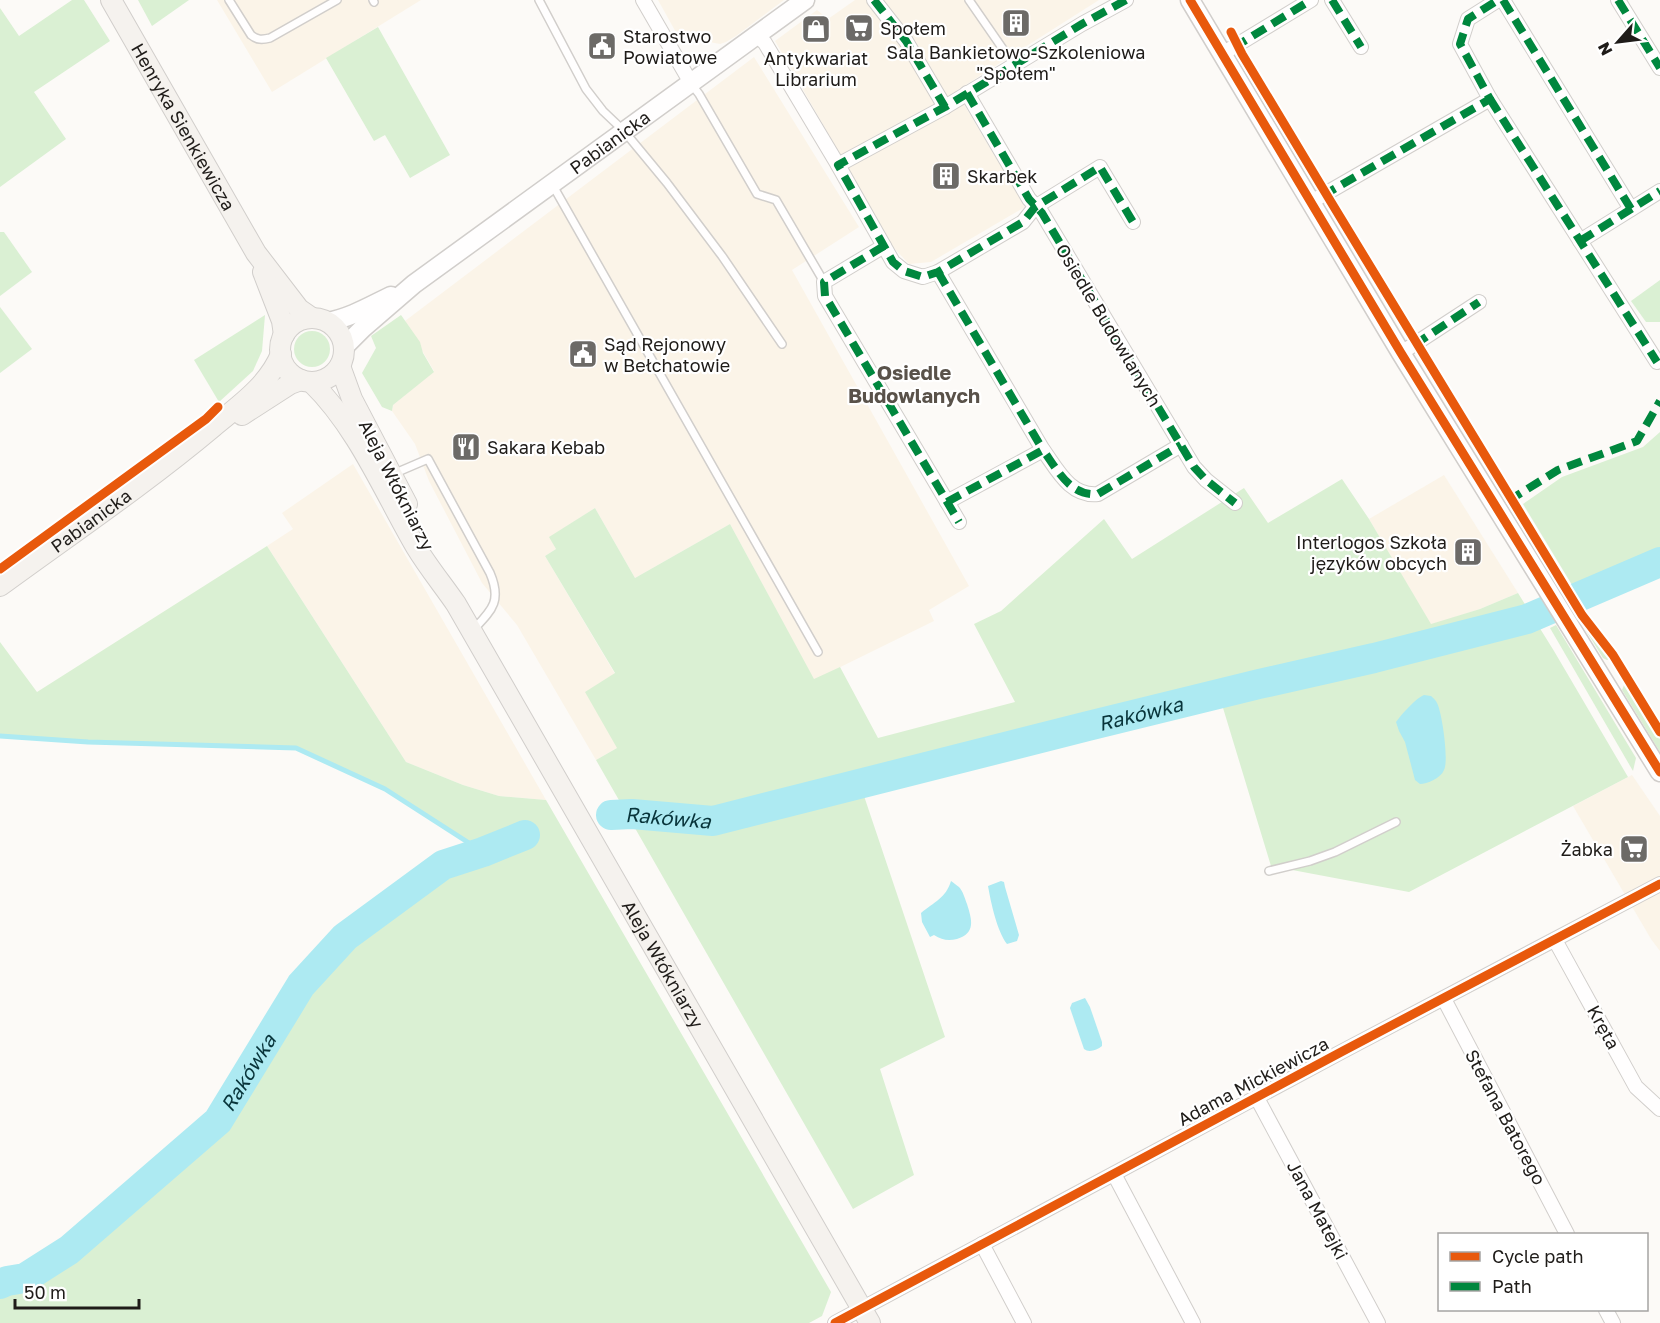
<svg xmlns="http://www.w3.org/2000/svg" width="1660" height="1323" font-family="'Golos Text',sans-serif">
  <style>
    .commercial { fill: #fbf4e8 }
    .green { fill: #daf0d3 }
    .water { fill: #adeaf2 }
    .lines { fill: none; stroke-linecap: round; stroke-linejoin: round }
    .stream { stroke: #adeaf2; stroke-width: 5 }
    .river { stroke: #adeaf2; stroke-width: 30 }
    .service-casing { stroke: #d1cecb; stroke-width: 10 }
    .minor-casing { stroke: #d1cecb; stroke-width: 16 }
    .tertiary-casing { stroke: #d1cecb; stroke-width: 21 }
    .secondary-casing { stroke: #d1cecb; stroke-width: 22 }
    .service { stroke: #fffefe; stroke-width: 7 }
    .minor { stroke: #fffefe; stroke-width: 14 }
    .tertiary { stroke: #fffefe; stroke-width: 18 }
    .secondary { stroke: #f5f2ee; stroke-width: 20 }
    .quiet { stroke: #00873e; stroke-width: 8; stroke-dasharray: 15 8; stroke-linecap: butt }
    .cycleway-casing { stroke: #fff; stroke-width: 13 }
    .cycleway { stroke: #e8590c; stroke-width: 9 }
    .labels { text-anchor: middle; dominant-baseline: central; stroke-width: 4.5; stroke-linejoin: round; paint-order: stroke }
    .poi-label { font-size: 18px; fill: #1f1c19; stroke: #fff; text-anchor: start }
    .street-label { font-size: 18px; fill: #1f1c19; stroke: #fff }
    .neighbourhood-label { font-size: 20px; font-weight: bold; fill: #59524a; stroke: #fff }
    .water-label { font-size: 20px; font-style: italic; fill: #08343a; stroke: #fff }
  </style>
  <rect width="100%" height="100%" fill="#fcfaf7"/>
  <g class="commercial">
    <polygon points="217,0 421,0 272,92"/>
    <polygon points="658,0 784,0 736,36 726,42 720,44 678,36"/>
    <polygon points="855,0 1099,0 956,91 1025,207 931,262 909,264 894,248 775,41 817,10 828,19"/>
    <polygon points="754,57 859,227 792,270 969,586 929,610 934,621 814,680 730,524 635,578 595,508 550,537 556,549 545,556 615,674 617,748 596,760 517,625 482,583 429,481 415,444 392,411 393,405 434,371 405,321"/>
    <polygon points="353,464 546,800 499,796 463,785 406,762 267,546 293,529 282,513"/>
    <polygon points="1444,475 1518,593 1480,609 1431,625 1369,519"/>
    <polygon points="1632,775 1660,816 1660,951 1651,939 1573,806"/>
  </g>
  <g class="green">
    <polygon points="72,0 84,0 110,41 34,92 66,139 0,187 0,8 19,36"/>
    <polygon points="138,0 189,0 152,26"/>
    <polygon points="378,27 450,155 410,178 385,135 374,141 326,58"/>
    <polygon points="0,232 4,232 32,272 0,296"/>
    <polygon points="1660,280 1660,322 1646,322 1631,301"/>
    <polygon points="0,307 32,349 0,373"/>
    <polygon points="265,315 262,351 253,371 219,402 194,360"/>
    <polygon points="401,315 420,342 423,353 434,372 393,405 392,411 382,407 362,373 376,348 371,336"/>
    <circle cx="312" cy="349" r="18"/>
    <polygon points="1660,432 1660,574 1586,608 1523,504 1562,477 1643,447"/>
    <polygon points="1342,479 1369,519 1431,624 1480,609 1518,593 1554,651 1628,777 1409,892 1271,866 1220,698 897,780 861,787 945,1037 880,1069 914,1175 853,1209 596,760 617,748 585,692 615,673 545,556 556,549 549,537 595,508 635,578 730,524 814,679 840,667 878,738 1015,702 974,624 1001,611 1104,519 1132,559 1244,488 1268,523"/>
    <polygon points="267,546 406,762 463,785 499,796 546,800 831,1292 822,1316 809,1323 0,1323 0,1284 7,1281 25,1278 69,1250 218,1121 301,985 345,937 443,865 483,852 385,789 296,748 88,742 0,736 0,642 37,692"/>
    <polygon points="1577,616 1579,616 1604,646 1612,658 1607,660 1603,658"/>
    <polygon points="1556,625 1636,758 1633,771 1550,628"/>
    <polygon points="1627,683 1660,737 1660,752 1622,690 1624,685"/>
  </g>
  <g class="water">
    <path d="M 1424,695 L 1431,696 C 1433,698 1436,700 1437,703 C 1442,712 1449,761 1444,770 C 1441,778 1427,784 1420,784 L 1415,780 L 1405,742 L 1399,731 L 1396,722 C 1402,714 1416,698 1424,695 Z"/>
    <path d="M 951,881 C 954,883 956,885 959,887 C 963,891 965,899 967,904 C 972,920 976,933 957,939 C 948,941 942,940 934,935 L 930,937 L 922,922 L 921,913 C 934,902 946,898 951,881 Z"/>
    <path d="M 1001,881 L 1004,882 L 1005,887 L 1019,935 L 1017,941 L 1007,944 C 997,931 991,903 988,886 Z"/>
    <path d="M 1085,998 L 1090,1007 L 1102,1042 L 1102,1046 C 1097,1050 1089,1053 1084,1049 L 1070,1008 L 1072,1003 Z"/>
  </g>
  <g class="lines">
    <polyline class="stream" points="0,736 88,742 296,748 385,789 483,852"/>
    <g class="river">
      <path id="s1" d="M 611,815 L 632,814 L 713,821 L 1088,726 L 1259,684 L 1374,658 L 1527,619 L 1660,562"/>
      <path id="s2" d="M 0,1284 L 7,1281 L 25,1278 L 69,1250 L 218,1121 L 301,985 L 345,937 L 443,865 L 483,852 L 525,835"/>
    </g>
    <g class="service-casing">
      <g id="service">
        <path d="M 229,0 L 251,35 C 257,40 262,40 270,38 L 337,0"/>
        <polyline points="373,0 374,2"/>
        <polyline points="539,0 586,89 603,111 624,131 667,183 722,256 782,344"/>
        <polyline points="969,0 1005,52"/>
        <polyline points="692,85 699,94 757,194 776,200 824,282"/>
        <polyline points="552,184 818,652"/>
        <path d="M 393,474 L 428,459 L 490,573 C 502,601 492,610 474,629"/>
        <polyline points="1269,871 1310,861 1335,852 1396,822"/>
      </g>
    </g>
    <g class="minor-casing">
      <g id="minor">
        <polyline points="643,0 691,83"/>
        <polyline points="874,0 906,41 945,107"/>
        <polyline points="1126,0 1082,24 945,107 838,165 893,262 904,271 923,277 938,272 1023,222 1035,207 1100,167 1133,222"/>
        <polyline points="1332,0 1361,47"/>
        <polyline points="1503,0 1631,209"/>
        <polyline points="1618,0 1660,68"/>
        <polyline points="757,35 765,43 838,165"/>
        <polyline points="1222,54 1311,0"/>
        <polyline points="967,93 1029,199 1042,213 1194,467 1206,480 1235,503"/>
        <polyline points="1490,99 1657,362"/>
        <polyline points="1311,202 1490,99 1460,44 1468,19 1498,0"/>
        <polyline points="1580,241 1660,191"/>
        <polyline points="884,246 824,282 825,296 959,522"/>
        <polyline points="938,272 1043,450"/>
        <polyline points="1401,353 1479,302"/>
        <path d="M 947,502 L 1043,450 C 1057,469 1070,497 1098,494 L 1181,445"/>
        <polyline points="1555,940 1636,1087 1660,1109"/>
        <polyline points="1444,999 1567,1234"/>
        <polyline points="1257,1098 1378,1323"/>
        <polyline points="1114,1174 1193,1323"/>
        <polyline points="982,1244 1024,1323"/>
        <polyline points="1606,1310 1613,1323"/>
        <polyline points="835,1323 1343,1051 1660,884"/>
      </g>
    </g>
    <g class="tertiary-casing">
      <g id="tertiary">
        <polyline points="1190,0 1401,353 1660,772"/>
        <path d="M 327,322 C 350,318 370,306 391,296"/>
        <path id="s3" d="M 344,347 L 363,328 L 414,284 L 805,0"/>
      </g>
    </g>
    <g class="secondary-casing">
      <g id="secondary">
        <path id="s4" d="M 111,0 L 256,253 L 299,309 L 312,318"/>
        <polyline points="263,272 282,321 284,335"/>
        <circle cx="312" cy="350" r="32"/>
        <polyline points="340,366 352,399 407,504"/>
        <path id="s5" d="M 312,383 C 358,428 384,492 416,547 C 428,567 443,585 456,604 L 870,1323"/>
        <polyline points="242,415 290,384 301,380"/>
        <path id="s6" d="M 0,586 C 71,534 145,484 213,427 C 238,406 268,386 281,354"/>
      </g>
    </g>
    <use href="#service" class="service"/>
    <use href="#minor" class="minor"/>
    <use href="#tertiary" class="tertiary"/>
    <use href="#secondary" class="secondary"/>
    <g class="quiet">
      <polyline points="874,0 906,41 945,107"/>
      <polyline points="1126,0 1082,24 945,107 838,165 893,262 904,271 923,277 938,272 1023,222 1035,207 1100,167 1133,222"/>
      <polyline points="1332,0 1361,47"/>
      <polyline points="1503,0 1631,209"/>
      <polyline points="1618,0 1660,68"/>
      <polyline points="1233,48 1311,0"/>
      <polyline points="967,93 1029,199 1042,213 1194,467 1206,480 1235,503"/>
      <polyline points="1490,99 1657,362"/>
      <polyline points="1322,196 1490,99 1460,44 1468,19 1498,0"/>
      <polyline points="1580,241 1660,191"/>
      <polyline points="884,246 824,282 825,296 959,522"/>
      <polyline points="938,272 1043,450"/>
      <polyline points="1414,345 1479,302"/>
      <polyline points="1508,501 1558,470 1637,441 1660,401"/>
      <path d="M 947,502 L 1043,450 C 1057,469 1070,497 1098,494 L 1181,445"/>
    </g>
    <g class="cycleway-casing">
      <g id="cycleway">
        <polyline points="1190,0 1401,353 1660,772"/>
        <polyline points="1231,32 1242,54 1331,202 1582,615 1613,655 1660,732"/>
        <polyline points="0,569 206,419 218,407"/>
        <polyline points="835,1323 1343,1051 1660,884"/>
      </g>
    </g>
    <use href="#cycleway" class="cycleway"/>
  </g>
  <defs>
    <g id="building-square" transform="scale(1.5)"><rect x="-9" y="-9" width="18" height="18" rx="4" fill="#6c6a67" stroke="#fff"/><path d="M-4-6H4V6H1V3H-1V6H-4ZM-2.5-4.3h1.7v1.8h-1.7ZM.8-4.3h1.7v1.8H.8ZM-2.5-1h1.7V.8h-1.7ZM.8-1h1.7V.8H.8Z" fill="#fff"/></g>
    <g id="supermarket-square" transform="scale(1.5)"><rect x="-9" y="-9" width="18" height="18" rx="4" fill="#6c6a67" stroke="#fff"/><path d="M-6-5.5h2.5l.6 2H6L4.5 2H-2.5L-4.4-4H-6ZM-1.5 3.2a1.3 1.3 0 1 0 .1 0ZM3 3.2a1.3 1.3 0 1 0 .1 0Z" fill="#fff"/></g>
    <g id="shop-square" transform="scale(1.5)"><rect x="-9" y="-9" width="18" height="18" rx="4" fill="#6c6a67" stroke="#fff"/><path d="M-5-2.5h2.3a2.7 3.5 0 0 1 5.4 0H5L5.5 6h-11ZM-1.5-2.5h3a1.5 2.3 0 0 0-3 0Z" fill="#fff"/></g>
    <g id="civic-square" transform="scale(1.5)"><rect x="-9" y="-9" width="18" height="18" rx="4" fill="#6c6a67" stroke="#fff"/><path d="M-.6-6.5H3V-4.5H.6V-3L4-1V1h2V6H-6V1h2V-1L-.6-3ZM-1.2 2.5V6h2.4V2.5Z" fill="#fff"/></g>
    <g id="restaurant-square" transform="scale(1.5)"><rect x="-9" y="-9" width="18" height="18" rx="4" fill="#6c6a67" stroke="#fff"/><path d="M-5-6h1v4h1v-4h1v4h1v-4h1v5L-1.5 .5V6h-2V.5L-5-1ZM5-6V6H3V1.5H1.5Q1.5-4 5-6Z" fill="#fff"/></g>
  </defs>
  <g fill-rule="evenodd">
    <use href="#building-square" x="1016" y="23"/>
    <use href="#supermarket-square" x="859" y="28"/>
    <use href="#shop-square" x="816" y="29"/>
    <use href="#civic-square" x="602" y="46"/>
    <use href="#building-square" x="946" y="176"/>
    <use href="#civic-square" x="583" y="354"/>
    <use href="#restaurant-square" x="466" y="447"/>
    <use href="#building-square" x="1468" y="552"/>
    <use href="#supermarket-square" x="1634" y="849"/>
  </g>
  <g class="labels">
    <g class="poi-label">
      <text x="880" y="28">Społem</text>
      <text x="623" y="36">Starostwo<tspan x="623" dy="21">Powiatowe</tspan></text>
      <text x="1016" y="52" text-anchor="middle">Sala Bankietowo-Szkoleniowa<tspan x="1016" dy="21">"Społem"</tspan></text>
      <text x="816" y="58" text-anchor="middle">Antykwariat<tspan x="816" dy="21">Librarium</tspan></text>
      <text x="967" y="176">Skarbek</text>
      <text x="604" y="344">Sąd Rejonowy<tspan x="604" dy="21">w Bełchatowie</tspan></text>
      <text x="487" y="447">Sakara Kebab</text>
      <text x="1447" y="542" text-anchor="end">Interlogos Szkoła<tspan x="1447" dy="21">języków obcych</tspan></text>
      <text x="1613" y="849" text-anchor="end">Żabka</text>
    </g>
    <g class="street-label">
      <text stroke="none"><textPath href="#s4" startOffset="146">Henryka Sienkiewicza</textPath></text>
      <text stroke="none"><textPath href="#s3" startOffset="336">Pabianicka</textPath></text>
      <text transform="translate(1109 325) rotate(59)">Osiedle Budowlanych</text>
      <text transform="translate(397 485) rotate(63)">Aleja Włókniarzy</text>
      <text stroke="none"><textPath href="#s6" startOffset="112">Pabianicka</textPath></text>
      <text stroke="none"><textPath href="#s5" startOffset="680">Aleja Włókniarzy</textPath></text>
      <text transform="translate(1604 1027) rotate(61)">Kręta</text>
      <text transform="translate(1253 1081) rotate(-28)">Adama Mickiewicza</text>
      <text transform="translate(1506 1117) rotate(62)">Stefana Batorego</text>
      <text transform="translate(1318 1210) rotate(62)">Jana Matejki</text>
    </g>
    <g class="neighbourhood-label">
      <text x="914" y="372">Osiedle<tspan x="914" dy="23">Budowlanych</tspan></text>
    </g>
    <g class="water-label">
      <text stroke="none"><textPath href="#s1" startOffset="543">Rakówka</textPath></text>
      <text stroke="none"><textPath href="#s1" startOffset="57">Rakówka</textPath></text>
      <text stroke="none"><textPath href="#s2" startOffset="332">Rakówka</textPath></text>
    </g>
  </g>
  <rect x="1438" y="1233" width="210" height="78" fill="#ffffff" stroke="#a5a4a3" stroke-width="1.5"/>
  <rect x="1450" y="1252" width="30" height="9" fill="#e8590c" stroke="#a5a4a3" stroke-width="1.5"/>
  <text x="1492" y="1263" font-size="18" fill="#1f1c19">Cycle path</text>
  <rect x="1450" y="1282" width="30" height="9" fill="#00873e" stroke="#a5a4a3" stroke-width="1.5"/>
  <text x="1492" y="1293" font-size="18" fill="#1f1c19">Path</text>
  <g transform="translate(1618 42) rotate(242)" stroke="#ffffff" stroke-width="4.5" paint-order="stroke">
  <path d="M0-4.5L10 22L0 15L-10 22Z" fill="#1f1c19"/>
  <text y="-9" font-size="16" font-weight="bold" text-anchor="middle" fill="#1f1c19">N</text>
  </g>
  <path d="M15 1299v9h124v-9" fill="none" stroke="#1f1c19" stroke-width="3"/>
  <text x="24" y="1299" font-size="18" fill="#1f1c19" stroke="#ffffff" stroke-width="4.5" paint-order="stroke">50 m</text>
</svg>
